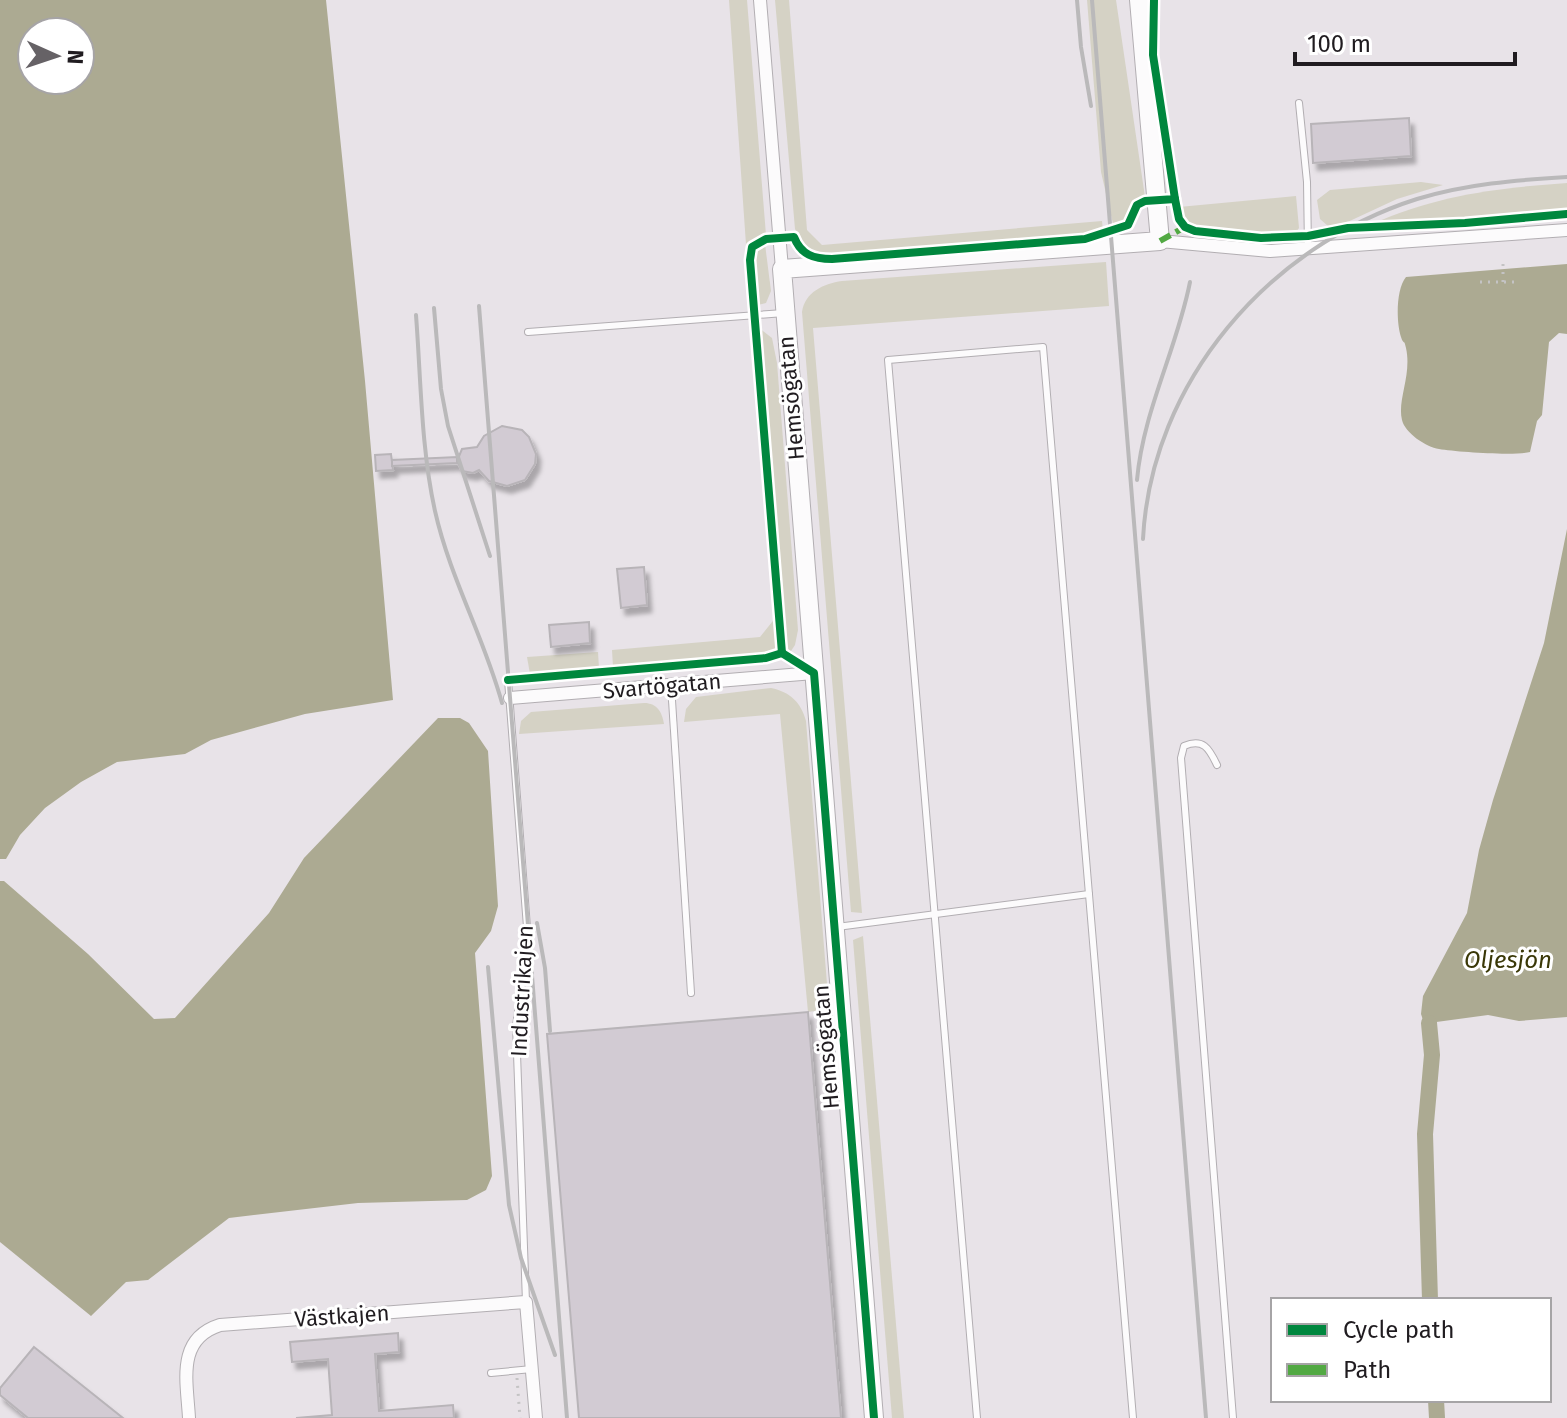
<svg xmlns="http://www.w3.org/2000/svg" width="1567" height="1418" font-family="'Fira Sans',sans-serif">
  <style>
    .green { fill: #d5d2c5 }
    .water { fill: #acaa92; fill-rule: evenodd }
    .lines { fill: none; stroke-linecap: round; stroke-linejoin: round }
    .canal { stroke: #acaa92; stroke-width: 16 }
    .building { fill: #d2cbd3; stroke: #b8b4b8; stroke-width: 2; filter: url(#shadow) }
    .lane-casing { stroke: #b2aeb2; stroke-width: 8 }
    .street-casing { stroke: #b2aeb2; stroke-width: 14 }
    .secondary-casing { stroke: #b2aeb2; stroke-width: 20 }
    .path { stroke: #c4c3c4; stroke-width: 3; stroke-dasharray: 2 6; stroke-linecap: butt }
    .lane { stroke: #fcfbfc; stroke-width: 6 }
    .street { stroke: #fcfbfc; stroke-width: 12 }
    .secondary { stroke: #fcfbfc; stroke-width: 18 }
    .rail { stroke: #bab9ba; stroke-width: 4 }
    .quiet { stroke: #52a943; stroke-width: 6; stroke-dasharray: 12 6; stroke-linecap: butt }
    .cycleway-casing { stroke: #fff; stroke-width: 13 }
    .cycleway { stroke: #00873e; stroke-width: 8 }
    .labels { text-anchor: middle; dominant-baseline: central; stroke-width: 6; stroke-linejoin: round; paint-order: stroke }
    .street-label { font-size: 22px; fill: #201c20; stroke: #fff }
    .water-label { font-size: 24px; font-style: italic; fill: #3a3807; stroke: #fff }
  </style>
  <defs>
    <filter id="shadow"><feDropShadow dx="4.5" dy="7" stdDeviation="2" flood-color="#0004"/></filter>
  </defs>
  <rect width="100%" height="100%" fill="#e8e3e8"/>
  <g class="green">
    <polygon points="729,0 747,0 766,235 752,242 747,259"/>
    <path d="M 775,0 L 789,0 L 807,230 L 822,245 L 1102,221 L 1103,230 L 1085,235 L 823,256 C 809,253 801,242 795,229 Z"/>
    <polygon points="1087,0 1116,0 1145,197 1135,201 1126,221 1114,228 1101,172"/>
    <polygon points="1421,182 1443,185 1397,199 1339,226 1328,226 1320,219 1317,200 1330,190"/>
    <path d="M 1567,183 L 1567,211 L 1372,224 C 1437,195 1497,188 1567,183 Z"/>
    <polygon points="1296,196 1299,228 1295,234 1261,235 1196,228 1187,224 1179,207"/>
    <polygon points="765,244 771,291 766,303 758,305 754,253 756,247"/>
    <path d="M 1106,262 L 1109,306 L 813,328 L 862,913 L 851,912 L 802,312 C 805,292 823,284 842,281 Z"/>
    <polygon points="759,328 772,338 777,363 798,630 795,645 789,654 785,648"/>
    <polygon points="776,617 778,645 773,652 766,654 613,667 612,650 760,637"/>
    <polygon points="598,652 599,668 530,674 527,657"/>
    <path d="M 771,688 C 790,692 801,702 806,721 L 829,1009 L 808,1012 L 780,714 L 684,722 L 686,709 L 696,697 Z"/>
    <path d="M 644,703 C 657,703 662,712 664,724 L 519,734 L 521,721 L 531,712 Z"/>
    <polygon points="863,936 904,1418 892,1418 853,940"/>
  </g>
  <g class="water">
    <path d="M 0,0 L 326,0 L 365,381 L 393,700 L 305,714 L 211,740 L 185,754 L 117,762 L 81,782 L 45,808 L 20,835 L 6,859 L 0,859 ZM 80,32 L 80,80 L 32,80 L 32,32 Z"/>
    <path d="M 1567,264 L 1567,334 L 1559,333 L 1549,342 L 1542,415 L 1537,421 L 1530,452 C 1514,456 1457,452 1439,449 C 1426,447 1405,433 1402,420 C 1397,400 1412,375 1406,348 C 1404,338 1404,346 1401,337 C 1396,322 1396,289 1406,277 Z"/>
    <polygon points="1567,529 1567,1017 1519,1021 1488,1015 1429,1023 1423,1020 1421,1014 1423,996 1467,913 1479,850 1493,800 1544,643"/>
    <polygon points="438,718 460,718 469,723 488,751 498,906 491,931 475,953 492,1176 486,1190 467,1200 358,1203 229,1218 148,1280 126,1282 91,1316 0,1242 0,881 4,881 88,954 154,1019 175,1018 269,913 304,858"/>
  </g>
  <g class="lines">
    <g class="canal">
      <polyline points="1429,1023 1432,1055 1425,1134 1430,1300"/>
      <polyline points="1436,1400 1437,1418"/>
    </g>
  </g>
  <g class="building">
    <polygon points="1409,118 1411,156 1313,163 1311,124"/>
    <polygon points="502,426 522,430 529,437 536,454 535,464 525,480 507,486 489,481 479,470 473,473 462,471 457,461 462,449 477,447 484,436"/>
    <polygon points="391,454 393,470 376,471 375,455"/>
    <polygon points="457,457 457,463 392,466 392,460"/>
    <polygon points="644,567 647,605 621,608 617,569"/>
    <polygon points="589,622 590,643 551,647 549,625"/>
    <polygon points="808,1012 841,1418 579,1418 547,1034"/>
    <polygon points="398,1333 399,1352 375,1354 379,1411 453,1405 454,1418 296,1418 332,1415 328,1359 292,1362 290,1342"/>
    <polygon points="34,1347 123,1418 28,1418 0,1395 0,1388"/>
  </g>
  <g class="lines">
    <g class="lane-casing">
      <g id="lane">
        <polyline points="1299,103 1307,182 1308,249"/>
        <polyline points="528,332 784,313"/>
        <polyline points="508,680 528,940 516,1026 526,1302"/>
        <polyline points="671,685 691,993"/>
        <path d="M 1217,765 C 1209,748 1203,738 1184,746 L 1181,758 L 1233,1418"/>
        <polyline points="837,927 1089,894"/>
        <polyline points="491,1373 532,1369"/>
        <polyline points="977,1418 888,360 1043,347 1133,1418"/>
      </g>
    </g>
    <g class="street-casing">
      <g id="street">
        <polyline points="760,0 782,269"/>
        <polyline points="1160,241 1270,251 1567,230"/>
        <polyline points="510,698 814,673"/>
        <path d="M 189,1418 C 187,1381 176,1339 220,1325 L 526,1302 L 536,1418"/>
      </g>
    </g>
    <g class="secondary-casing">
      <polyline id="secondary" points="874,1418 782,269 1160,241 1139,0"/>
    </g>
    <g class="path">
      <polyline points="1480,282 1520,282"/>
      <polyline points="1503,282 1503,264"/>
      <polyline points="517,1378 520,1418"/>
    </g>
    <use href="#lane" class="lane"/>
    <use href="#street" class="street"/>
    <use href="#secondary" class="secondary"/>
    <g class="rail">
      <polyline points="1077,0 1081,47 1091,106"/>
      <polyline points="1092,0 1206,1418"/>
      <polyline points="479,306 567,1418"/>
      <polyline points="434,308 441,389 448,426 490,556"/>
      <path d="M 416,315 C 421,380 421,448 435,511 C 450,578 484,637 502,703"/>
      <path d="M 1137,480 C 1143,411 1177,349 1190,282"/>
      <path d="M 1143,539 C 1151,382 1269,246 1417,199 C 1466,184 1516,180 1567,177"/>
      <polyline points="537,923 545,968 550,1031"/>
      <polyline points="488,967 509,1205 521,1258 555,1355"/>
    </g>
    <polyline class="quiet" points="1160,241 1185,227"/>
    <g class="cycleway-casing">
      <g id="cycleway">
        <polyline points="1175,199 1179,219 1185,227 1195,231 1261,238 1308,236 1348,228 1465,223 1567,214"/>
        <path d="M 782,653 L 750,260 L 752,247 L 766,239 L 794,237 C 801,255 814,259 832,259 L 1085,239 L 1128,225 L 1137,205 L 1145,201 L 1175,199 L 1153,55 L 1154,0"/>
        <polyline points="782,653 814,673 874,1418"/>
        <polyline points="508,680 766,658 782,653"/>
      </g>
    </g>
    <use href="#cycleway" class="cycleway"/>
  </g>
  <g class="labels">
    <g class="street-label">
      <text transform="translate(791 398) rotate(-95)">Hemsögatan</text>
      <text transform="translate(662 686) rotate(-5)">Svartögatan</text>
      <text transform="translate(522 991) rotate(-87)">Industrikajen</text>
      <text transform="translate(826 1047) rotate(-95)">Hemsögatan</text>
      <text transform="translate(342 1316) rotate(-4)">Västkajen</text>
    </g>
    <g class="water-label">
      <text x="1508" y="960">Oljesjön</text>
    </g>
  </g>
  <rect x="1271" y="1298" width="280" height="104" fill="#ffffff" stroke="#a6a4a6" stroke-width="2"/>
  <rect x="1287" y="1324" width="40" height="12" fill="#00873e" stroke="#a6a4a6" stroke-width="2"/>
  <text x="1343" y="1338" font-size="24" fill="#201c20">Cycle path</text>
  <rect x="1287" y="1364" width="40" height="12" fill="#52a943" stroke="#a6a4a6" stroke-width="2"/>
  <text x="1343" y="1378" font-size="24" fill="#201c20">Path</text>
  <g transform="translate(56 56) rotate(93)"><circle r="38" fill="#ffffff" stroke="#a6a4a6" stroke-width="2"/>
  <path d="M0-6L14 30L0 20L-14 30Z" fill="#666266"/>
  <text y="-12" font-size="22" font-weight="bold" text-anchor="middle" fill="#201c20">N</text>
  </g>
  <path d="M1295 52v12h220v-12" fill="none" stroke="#201c20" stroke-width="4"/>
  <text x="1307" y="52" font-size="24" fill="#201c20" stroke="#ffffff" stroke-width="6" paint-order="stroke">100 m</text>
</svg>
